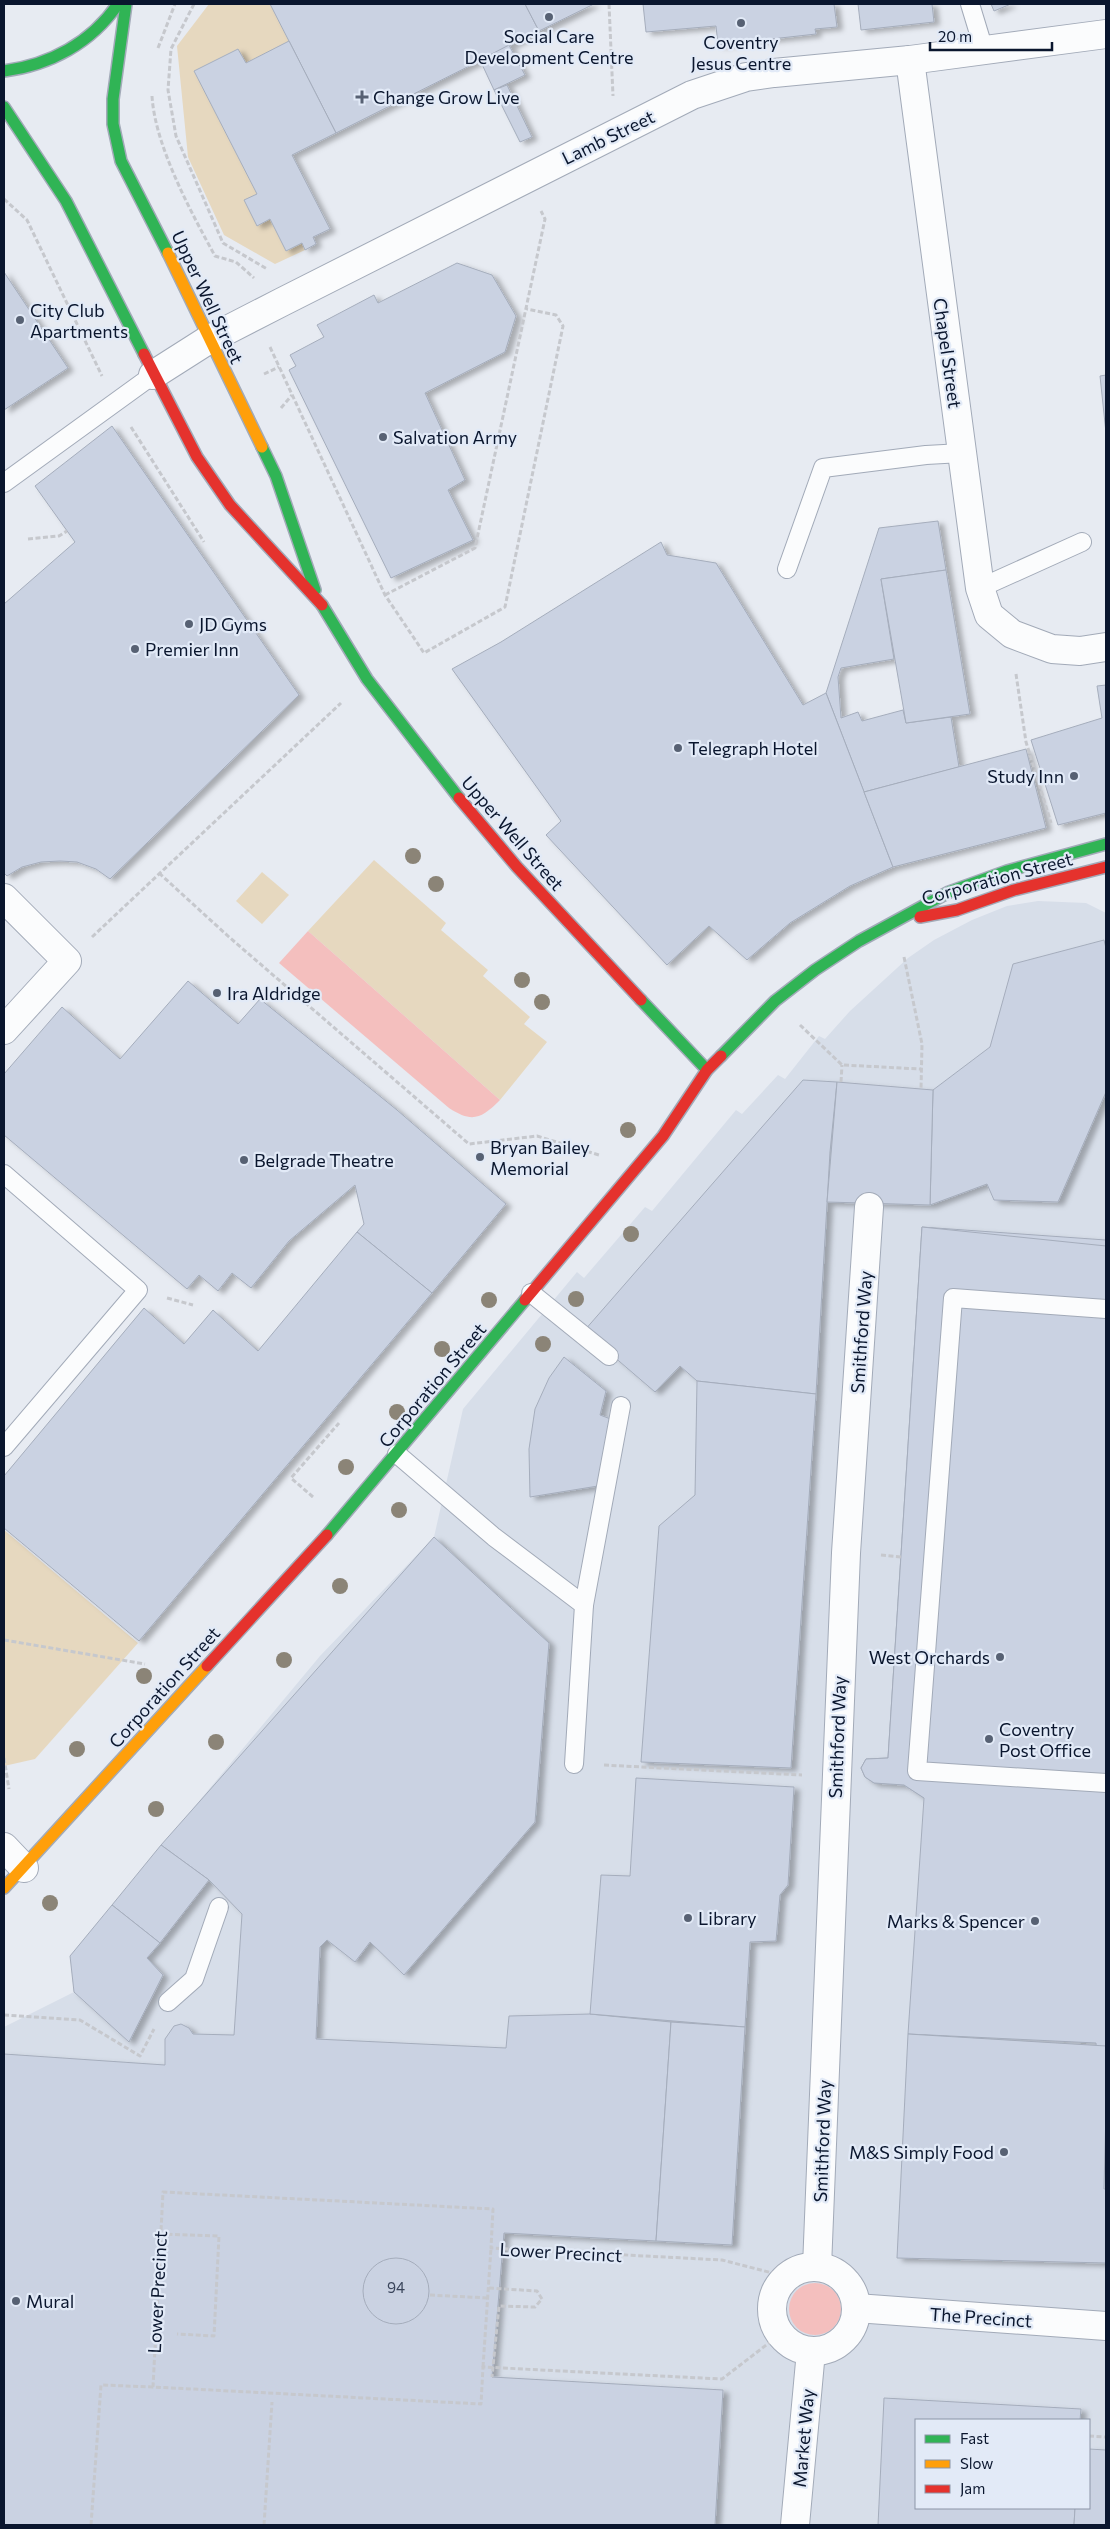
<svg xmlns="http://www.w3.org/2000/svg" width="1110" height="2529" font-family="Commissioner,sans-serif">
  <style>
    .built { fill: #d7dee9; fill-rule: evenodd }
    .green { fill: #e6d8bf }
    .water { fill: #f4bfbe }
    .building { fill: #cad2e2; stroke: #a5adbc; filter: url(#shadow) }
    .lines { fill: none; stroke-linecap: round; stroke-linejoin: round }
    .lane-casing { stroke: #a2aab8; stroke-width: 20 }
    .street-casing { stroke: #a2aab8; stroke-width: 30 }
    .fast-casing { stroke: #a2aab8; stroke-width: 14 }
    .slow-casing { stroke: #a2aab8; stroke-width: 14 }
    .jam-casing { stroke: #a2aab8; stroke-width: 14 }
    .path { stroke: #c6c8cd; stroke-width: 3; stroke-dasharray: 5 2.5; stroke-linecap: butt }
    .lane { stroke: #fbfcfd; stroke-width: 18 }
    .street { stroke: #fbfcfd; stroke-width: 28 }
    .fast { stroke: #30b455; stroke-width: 11 }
    .slow { stroke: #ff9f0a; stroke-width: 11 }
    .jam { stroke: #e5322d; stroke-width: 11 }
    .tree { fill: #8b8477 }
    .poi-dot { fill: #576173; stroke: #e2eaf7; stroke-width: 2 }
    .labels { text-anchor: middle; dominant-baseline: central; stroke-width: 4.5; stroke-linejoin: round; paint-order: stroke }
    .number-label { font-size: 15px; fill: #3a455b }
    .poi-label { font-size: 18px; fill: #0a162e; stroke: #e2eaf7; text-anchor: start }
    .street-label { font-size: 18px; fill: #0a162e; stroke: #e2eaf7 }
  </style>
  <defs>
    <filter id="shadow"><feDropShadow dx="5.5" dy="3" stdDeviation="2.5" flood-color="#0004"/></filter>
  </defs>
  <rect width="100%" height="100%" fill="#e7ebf2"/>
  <path class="built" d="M 1038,901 L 1086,903 L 1106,913 L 1106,2525 L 4,2525 L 4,2027 L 74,1992 L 70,1956 L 320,1656 L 434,1537 L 463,1409 L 577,1272 L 584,1278 L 645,1207 L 652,1211 L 736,1110 L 742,1114 L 778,1075 L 785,1079 L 819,1036 L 825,1039 L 850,1011 L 908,958 L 934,940 L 972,920 L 1007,906 ZM 916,2420 L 1089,2420 L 1089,2508 L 916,2508 Z"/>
  <g class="green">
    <polygon points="209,4 270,4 289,41 246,63 238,49 194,71 257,194 245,201 258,225 270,219 286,251 302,243 305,250 275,264 224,235 188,157 177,46"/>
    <polygon points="374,860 446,923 441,930 488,970 483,976 530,1017 524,1024 547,1042 500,1100 308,931"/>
    <polygon points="262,872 289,895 262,924 236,901"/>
    <polygon points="4,1530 138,1643 35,1759 4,1766"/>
  </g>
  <g class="water">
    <path d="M 308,931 L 500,1100 C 481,1119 472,1123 449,1108 L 279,963 Z"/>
    <circle cx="815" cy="2309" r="26"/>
  </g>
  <g class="building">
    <polygon points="270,4 525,4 539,31 336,133"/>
    <polygon points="525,4 594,4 539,31"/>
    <polygon points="643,4 834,4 837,27 815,29 816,34 718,45 716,26 646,32"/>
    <polygon points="858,4 932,4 934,22 861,30"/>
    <polygon points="991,4 1011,4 994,11"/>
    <polygon points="289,41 336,133 292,155 330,229 313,237 316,244 305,250 302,243 286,251 270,219 257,226 244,200 257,194 194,71 238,49 246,63"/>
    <polygon points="509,45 525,75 494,90 480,60"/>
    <polygon points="507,85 532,137 520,142 494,90"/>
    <polygon points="457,263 492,275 516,316 505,352 425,393 465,480 448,490 473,540 391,578 289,370 296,366 290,355 324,337 317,325 374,295 378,303"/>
    <polygon points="4,272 68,368 4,410"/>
    <polygon points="1106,375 1106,433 1100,376"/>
    <polygon points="112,426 299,695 110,879 96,869 77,862 60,861 41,862 22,867 7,876 4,873 4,604 75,542 35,486"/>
    <polygon points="938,521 946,570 881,579 894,659 841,668 838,677 841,718 858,712 862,721 903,710 906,723 951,717 959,767 864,792 826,693 879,528"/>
    <polygon points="661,542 667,555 716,563 803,705 826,693 893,867 850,886 790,923 747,960 709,926 667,965 546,835 561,821 452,669 501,642"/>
    <polygon points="946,570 970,714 906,723 881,579"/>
    <polygon points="1106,685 1106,813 1058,825 1031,740 1102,718 1097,686"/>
    <polygon points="1026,749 1046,828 893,867 864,792"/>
    <polygon points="1104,940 1106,948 1106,1092 1058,1202 994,1200 987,1184 930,1205 933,1090 990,1047 1013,964"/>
    <polygon points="188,981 238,1024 260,999 397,1110 506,1204 432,1293 357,1232 364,1224 355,1185 289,1241 251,1288 232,1273 218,1291 199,1275 187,1289 4,1135 4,1074 62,1007 120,1059"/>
    <polygon points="803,1080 837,1082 830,1152 816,1394 697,1381 680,1366 655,1392 584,1331"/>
    <polygon points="837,1082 933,1090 930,1205 827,1202"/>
    <polygon points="922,1227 1106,1240 1106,1362 966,1352 938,1756 1106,1768 1106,1813 924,1798 904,1785 874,1783 865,1777 861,1768 866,1759 888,1758"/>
    <polygon points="922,1227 1106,1246 1106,2110 1104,2189 1096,2043 908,2034 924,1798 904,1785 874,1783 865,1777 861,1768 866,1759 888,1758"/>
    <polygon points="357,1232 432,1293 139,1641 4,1528 4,1476 144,1308 184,1344 213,1310 258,1351"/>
    <polygon points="564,1357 606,1391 600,1415 616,1421 598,1486 530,1497 529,1449 535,1409 549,1378"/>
    <polygon points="697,1381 816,1394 791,1768 641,1762 659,1526 695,1495"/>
    <polygon points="434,1537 549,1643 535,1822 404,1975 370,1942 355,1962 327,1940 320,1947 316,2039 506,2048 509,2016 590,2014 671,2022 656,2241 504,2233 492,2377 723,2390 715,2525 4,2525 4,2054 165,2065 165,2039 174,2026 181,2024 189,2028 193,2034 234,2035 242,1914 209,1880 161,1845"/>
    <polygon points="636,1778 794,1787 788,1885 780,1895 776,1941 750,1942 745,2027 590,2014 601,1875 630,1876"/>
    <polygon points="161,1845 209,1880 160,1943 112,1905"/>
    <polygon points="112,1905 160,1943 147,1958 163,1975 129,2042 74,1992 70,1956"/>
    <polygon points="671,2022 745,2027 732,2245 656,2241"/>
    <polygon points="908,2034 1106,2046 1106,2263 897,2258"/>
    <polygon points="1106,2110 1106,2189 1104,2189"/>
    <circle cx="396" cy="2291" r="33"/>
    <polygon points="884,2398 1081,2409 1080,2420 916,2420 916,2508 1075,2508 1074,2525 878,2525"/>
    <polygon points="1089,2449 1106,2450 1106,2525 1074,2525 1075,2508 1089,2508"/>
  </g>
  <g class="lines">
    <g class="lane-casing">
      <g id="lane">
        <polyline points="970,4 984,50"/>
        <polyline points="4,483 153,375"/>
        <polyline points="787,569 823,468 926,455 962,453"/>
        <polyline points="980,588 1082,542"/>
        <polyline points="4,1174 138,1290 4,1447"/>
        <polyline points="531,1293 609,1356"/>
        <polyline points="1106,1309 953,1298 917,1771 1106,1783"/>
        <polyline points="397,1454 494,1537 584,1605 574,1764"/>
        <polyline points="584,1605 621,1406"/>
        <polyline points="168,2002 194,1979 219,1907"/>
      </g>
    </g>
    <g class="street-casing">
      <g id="street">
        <polyline points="910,60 980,588 989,615 1012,634 1052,649 1080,651 1106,647"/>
        <polyline points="153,375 208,340 282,302 692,95 746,77 774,73 910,60 1106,34"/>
        <polyline points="4,898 67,961 4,1030"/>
        <polyline points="4,1847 24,1868"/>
        <polyline points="817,2267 846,1553 869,1207"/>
        <circle cx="814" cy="2309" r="42"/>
        <polyline points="856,2308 1106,2326"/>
        <polyline points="795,2525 811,2351"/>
      </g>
    </g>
    <g class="fast-casing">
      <g id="fast">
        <polyline points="126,4 113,99 113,124 121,161 168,253"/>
        <path d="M 4,71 C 50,65 91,43 118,4"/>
        <polyline points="4,107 66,201 144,354"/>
        <polyline points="262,447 276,476 315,590"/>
        <polyline points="322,605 367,679 459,798"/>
        <polyline points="641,1000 707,1070"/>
        <polyline points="721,1056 775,1001 815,970 859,941 949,892 1007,871 1106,844"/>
        <polyline points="327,1535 525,1300"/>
      </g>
    </g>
    <g class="slow-casing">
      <g id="slow">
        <polyline points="168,253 262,447"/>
        <polyline points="4,1888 207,1666"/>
      </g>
    </g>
    <g class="jam-casing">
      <g id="jam">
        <polyline points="144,354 197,457 230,505 322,605"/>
        <polyline points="459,798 517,867 641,1000"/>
        <polyline points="920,917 957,910 1014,890 1106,867"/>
        <polyline points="525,1300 663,1136 707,1070 721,1056"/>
        <polyline points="207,1666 327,1535"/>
      </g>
    </g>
    <g class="path">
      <polyline points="194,4 171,49 168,90 176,136 223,243 267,269"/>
      <polyline points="609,4 613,96"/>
      <polyline points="158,48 175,4"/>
      <path d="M 152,96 C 155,146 191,212 215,256 L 236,262 L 254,278"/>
      <polyline points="4,199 27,220 102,376"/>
      <polyline points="270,347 385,595 424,653 505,607 563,326 556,315 527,309"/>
      <polyline points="264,374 279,367"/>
      <polyline points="281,408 292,395"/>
      <polyline points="131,427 204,542"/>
      <polyline points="28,539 59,536 67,531"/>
      <polyline points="385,595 475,548 545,219 541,211"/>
      <polyline points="1016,674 1026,742 1051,823"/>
      <polyline points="159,873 229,937 469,1144 537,1136 599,1155"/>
      <polyline points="92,937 341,703"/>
      <polyline points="904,957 922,1044 921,1089"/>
      <polyline points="800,1025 842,1065 921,1069"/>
      <polyline points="841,1082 842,1065"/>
      <polyline points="167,1298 193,1305"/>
      <polyline points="313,1497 291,1478 339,1423"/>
      <polyline points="881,1555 901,1557"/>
      <polyline points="4,1640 145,1664"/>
      <polyline points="4,1758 9,1789"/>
      <polyline points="604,1765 802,1775"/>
      <polyline points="4,2015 80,2020 140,2056 154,2029"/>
      <polyline points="160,2234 219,2236 214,2336 177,2334"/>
      <polyline points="489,2288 537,2291 542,2299 535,2307 499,2306 492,2377"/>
      <polyline points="430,2295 488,2298"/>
      <polyline points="778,2336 722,2379 483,2367 481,2404 153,2387 163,2192 493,2209 491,2248 722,2260 784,2276"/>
      <polyline points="483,2367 491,2248"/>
      <polyline points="1089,2436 1106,2437"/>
      <polyline points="91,2525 101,2385 153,2387"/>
      <polyline points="264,2525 272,2402"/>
    </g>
    <use href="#lane" class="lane"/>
    <use href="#street" class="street"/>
    <use href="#fast" class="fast"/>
    <use href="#slow" class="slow"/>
    <use href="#jam" class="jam"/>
  </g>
  <g class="tree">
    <circle cx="413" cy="856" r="8"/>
    <circle cx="436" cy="884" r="8"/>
    <circle cx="522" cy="980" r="8"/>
    <circle cx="542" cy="1002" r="8"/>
    <circle cx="628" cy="1130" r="8"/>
    <circle cx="631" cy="1234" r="8"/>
    <circle cx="576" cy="1299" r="8"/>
    <circle cx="489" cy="1300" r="8"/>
    <circle cx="543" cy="1344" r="8"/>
    <circle cx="442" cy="1349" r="8"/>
    <circle cx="397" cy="1412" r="8"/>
    <circle cx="346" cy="1467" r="8"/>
    <circle cx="399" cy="1510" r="8"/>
    <circle cx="340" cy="1586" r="8"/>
    <circle cx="284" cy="1660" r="8"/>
    <circle cx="144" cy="1676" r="8"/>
    <circle cx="216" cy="1742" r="8"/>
    <circle cx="77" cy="1749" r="8"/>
    <circle cx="156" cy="1809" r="8"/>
    <circle cx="50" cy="1903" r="8"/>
  </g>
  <g class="poi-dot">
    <circle cx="549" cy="17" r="5"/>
    <circle cx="741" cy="23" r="5"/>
    <path d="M359.5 89.5h5v5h5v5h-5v5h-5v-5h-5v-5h5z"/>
    <circle cx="20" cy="320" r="5"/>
    <circle cx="383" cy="437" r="5"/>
    <circle cx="189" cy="624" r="5"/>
    <circle cx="135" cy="649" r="5"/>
    <circle cx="678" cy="748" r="5"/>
    <circle cx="1074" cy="776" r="5"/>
    <circle cx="217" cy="993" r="5"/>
    <circle cx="480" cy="1157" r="5"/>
    <circle cx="244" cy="1160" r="5"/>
    <circle cx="1000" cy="1657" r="5"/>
    <circle cx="989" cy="1739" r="5"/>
    <circle cx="688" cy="1918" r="5"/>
    <circle cx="1035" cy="1921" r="5"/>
    <circle cx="1004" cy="2152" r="5"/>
    <circle cx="16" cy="2301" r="5"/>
  </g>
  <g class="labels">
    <g class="number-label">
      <text x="396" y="2287">94</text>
    </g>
    <g class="poi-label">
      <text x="549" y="36" text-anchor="middle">Social Care<tspan x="549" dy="21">Development Centre</tspan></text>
      <text x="741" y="42" text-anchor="middle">Coventry<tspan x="741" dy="21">Jesus Centre</tspan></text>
      <text x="373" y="97">Change Grow Live</text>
      <text x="30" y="310">City Club<tspan x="30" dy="21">Apartments</tspan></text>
      <text x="393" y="437">Salvation Army</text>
      <text x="199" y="624">JD Gyms</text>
      <text x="145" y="649">Premier Inn</text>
      <text x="688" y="748">Telegraph Hotel</text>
      <text x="1064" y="776" text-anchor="end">Study Inn</text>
      <text x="227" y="993">Ira Aldridge</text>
      <text x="490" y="1147">Bryan Bailey<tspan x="490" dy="21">Memorial</tspan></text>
      <text x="254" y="1160">Belgrade Theatre</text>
      <text x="990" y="1657" text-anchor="end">West Orchards</text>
      <text x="999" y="1729">Coventry<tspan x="999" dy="21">Post Office</tspan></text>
      <text x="698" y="1918">Library</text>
      <text x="1025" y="1921" text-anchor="end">Marks &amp; Spencer</text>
      <text x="994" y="2152" text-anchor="end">M&amp;S Simply Food</text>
      <text x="26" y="2301">Mural</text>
    </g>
    <g class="street-label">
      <text transform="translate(608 137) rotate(-26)">Lamb Street</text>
      <text transform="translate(208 297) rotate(65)">Upper Well Street</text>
      <text transform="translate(948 353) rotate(82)">Chapel Street</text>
      <text transform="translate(513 833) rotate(49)">Upper Well Street</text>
      <text transform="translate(997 878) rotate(-15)">Corporation Street</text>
      <text transform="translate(861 1332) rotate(-86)">Smithford Way</text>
      <text transform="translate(432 1385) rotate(-50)">Corporation Street</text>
      <text transform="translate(164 1687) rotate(-48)">Corporation Street</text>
      <text transform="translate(837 1737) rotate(-88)">Smithford Way</text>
      <text transform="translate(822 2141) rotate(-88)">Smithford Way</text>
      <text transform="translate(561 2252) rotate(3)">Lower Precinct</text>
      <text transform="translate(157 2292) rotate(-87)">Lower Precinct</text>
      <text transform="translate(981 2317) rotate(4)">The Precinct</text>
      <text transform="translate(803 2438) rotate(-85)">Market Way</text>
    </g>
  </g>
  <rect width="1110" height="2529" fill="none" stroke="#0a162e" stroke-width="10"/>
  <rect x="915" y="2419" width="175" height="90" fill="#e2eaf7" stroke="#8c95a7"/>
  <rect x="925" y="2435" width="25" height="8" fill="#30b455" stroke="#8c95a7"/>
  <text x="960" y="2444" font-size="15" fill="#0a162e">Fast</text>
  <rect x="925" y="2460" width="25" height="8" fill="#ff9f0a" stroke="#8c95a7"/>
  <text x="960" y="2469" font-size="15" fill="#0a162e">Slow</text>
  <rect x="925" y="2485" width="25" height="8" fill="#e5322d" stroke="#8c95a7"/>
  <text x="960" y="2494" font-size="15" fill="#0a162e">Jam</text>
  <path d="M930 42v8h122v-8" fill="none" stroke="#0a162e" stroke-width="2.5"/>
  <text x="938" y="42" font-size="15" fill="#0a162e" stroke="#e2eaf7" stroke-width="4" paint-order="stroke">20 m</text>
</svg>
